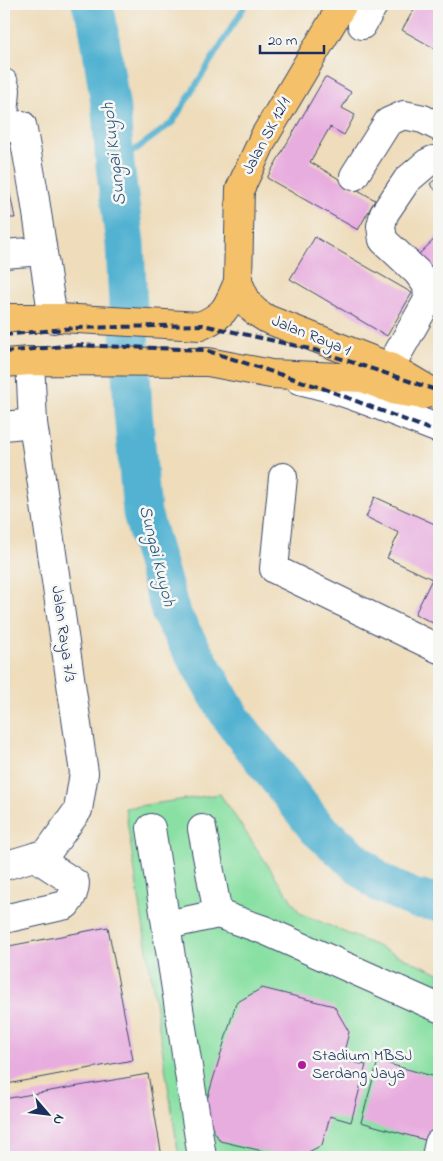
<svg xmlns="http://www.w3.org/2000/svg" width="443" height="1161" font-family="'Indie Flower',sans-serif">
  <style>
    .garden { fill: #89e0a3; stroke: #528880 }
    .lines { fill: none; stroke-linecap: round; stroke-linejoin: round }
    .stream { stroke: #53b2d1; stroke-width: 6 }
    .river { stroke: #53b2d1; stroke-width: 39 }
    .building { fill: #e8addf }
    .minor-casing { stroke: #3b496c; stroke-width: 30 }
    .major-casing { stroke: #3b496c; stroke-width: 30 }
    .minor { stroke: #fff; stroke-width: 28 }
    .major { stroke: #f4c16b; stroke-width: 28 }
    .rail { stroke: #1b2f5e; stroke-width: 4; stroke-dasharray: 8 4; stroke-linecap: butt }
    .poi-dot { fill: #b5179e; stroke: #f6f6f2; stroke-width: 2 }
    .labels { text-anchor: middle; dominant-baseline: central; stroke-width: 5; stroke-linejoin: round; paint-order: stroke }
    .street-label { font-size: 16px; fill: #1b2f5e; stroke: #f6f6f2 }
    .poi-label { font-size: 16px; fill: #1b2f5e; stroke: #f6f6f2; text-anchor: start }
    .water-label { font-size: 18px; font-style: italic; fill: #2c5680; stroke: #f6f6f2 }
  </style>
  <rect width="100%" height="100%" fill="#f6f6f2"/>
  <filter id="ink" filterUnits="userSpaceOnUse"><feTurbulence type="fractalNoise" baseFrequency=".02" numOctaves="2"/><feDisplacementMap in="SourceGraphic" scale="10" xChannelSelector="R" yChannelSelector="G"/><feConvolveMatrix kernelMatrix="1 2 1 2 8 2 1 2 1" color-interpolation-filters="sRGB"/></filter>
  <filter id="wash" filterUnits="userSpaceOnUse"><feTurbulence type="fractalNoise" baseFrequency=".0096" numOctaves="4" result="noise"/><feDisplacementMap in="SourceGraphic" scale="20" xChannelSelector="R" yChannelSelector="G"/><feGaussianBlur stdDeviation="1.12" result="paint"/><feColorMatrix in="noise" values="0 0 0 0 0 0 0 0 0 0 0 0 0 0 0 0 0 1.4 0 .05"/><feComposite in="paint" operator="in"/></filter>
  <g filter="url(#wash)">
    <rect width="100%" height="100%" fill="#eedcba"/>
    <polygon class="garden" points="220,794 300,913 439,973 439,1157 179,1157 125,808"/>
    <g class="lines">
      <polyline class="stream" points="115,165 173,122 246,4"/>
      <polyline class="river" points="91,4 97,19 111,110 115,165 125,244 133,412 142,513 171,614 233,721 317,828 380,883 415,899 439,902"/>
    </g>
    <g id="blocks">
      <g class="building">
        <polygon points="417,4 439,4 439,51 402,30"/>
        <polygon points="325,77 351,92 342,108 355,115 344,135 330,127 310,162 375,200 358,230 267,178"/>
        <polygon points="4,170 5,170 15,218 4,218"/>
        <polygon points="439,176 439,194 430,184"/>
        <polygon points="439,235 439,279 418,255"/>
        <polygon points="315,237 412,293 387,336 290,279"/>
        <polygon points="375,497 439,526 439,626 415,614 432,579 387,558 399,533 366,517"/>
        <polygon points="108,927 133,1060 7,1084 4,1069 4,947"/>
        <polygon points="262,988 334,1006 349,1032 342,1060 366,1065 351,1122 330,1116 322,1145 299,1157 288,1157 220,1141 203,1113 236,1003"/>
        <polygon points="378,1061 439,1078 439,1144 361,1122"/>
        <polygon points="148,1074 162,1157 5,1157 4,1099"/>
      </g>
    </g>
  </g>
  <g filter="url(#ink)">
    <use href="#blocks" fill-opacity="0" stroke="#3b496c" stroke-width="1"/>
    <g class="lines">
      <g class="minor-casing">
        <g id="minor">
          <polyline points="362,25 374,4"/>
          <polyline points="4,83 6,90 4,116"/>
          <polyline points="4,129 22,125 34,193 53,319"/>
          <polyline points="354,176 388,122 404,115 423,119 439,127"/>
          <polyline points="4,254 42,251"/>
          <polyline points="390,367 428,300 427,285 417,272 383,240 381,226 384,214 407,180 427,163 433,160 439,160"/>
          <path d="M 299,380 C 346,390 394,412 439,429"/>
          <polyline points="4,426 33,423"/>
          <polyline points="283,477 274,569 439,649"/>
          <polyline points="151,828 202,1157"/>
          <polyline points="202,829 218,914"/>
          <polyline points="4,866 47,853 78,810 84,773 33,423 30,361"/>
          <path d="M 4,919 L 66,905 C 72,898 75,892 75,883 L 35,857"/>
          <polyline points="167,925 218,914 264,930 439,1008"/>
          <polyline points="436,1157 439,1143"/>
        </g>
      </g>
      <g class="major-casing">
        <g id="major">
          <polyline points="343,4 264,137 240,189 238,282 248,304 256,312 267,319 390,367 439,396"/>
          <path d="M 4,318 L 60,318 L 200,326 C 226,315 227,307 238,282"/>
          <polyline points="4,363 30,361 208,362 271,374 363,378 396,391 423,395"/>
        </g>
      </g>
      <use href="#minor" class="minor"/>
      <use href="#major" class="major"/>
      <g class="rail">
        <polyline points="4,335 74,328 203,325 315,350 439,391"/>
        <polyline points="4,352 75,345 205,350 325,389 439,433"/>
      </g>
    </g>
  </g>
  <circle class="poi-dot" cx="302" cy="1065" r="5"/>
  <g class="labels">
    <g class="street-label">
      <text transform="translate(267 136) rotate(-62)">Jalan SK 12/1</text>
      <text transform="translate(311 336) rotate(22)">Jalan Raya 1</text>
      <text transform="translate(63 634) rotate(82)">Jalan Raya 7/3</text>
    </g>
    <g class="poi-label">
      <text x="312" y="1056">Stadium MBSJ<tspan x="312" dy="18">Serdang Jaya</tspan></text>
    </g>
    <g class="water-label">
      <text transform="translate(115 154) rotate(-97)">Sungai Kuyoh</text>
      <text transform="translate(156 556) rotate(76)">Sungai Kuyoh</text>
    </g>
  </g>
  <rect width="443" height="1161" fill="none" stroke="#f6f6f2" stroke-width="20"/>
  <g transform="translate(48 1114) rotate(118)" stroke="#f6f6f2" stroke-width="4" paint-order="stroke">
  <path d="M0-4L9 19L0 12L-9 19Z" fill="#1b2f5e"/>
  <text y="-8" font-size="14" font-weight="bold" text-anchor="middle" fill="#1b2f5e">N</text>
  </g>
  <path d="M260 45v8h64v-8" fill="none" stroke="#1b2f5e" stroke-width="2.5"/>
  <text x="268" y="45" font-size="15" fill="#1b2f5e" stroke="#f6f6f2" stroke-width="4" paint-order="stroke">20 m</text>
</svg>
